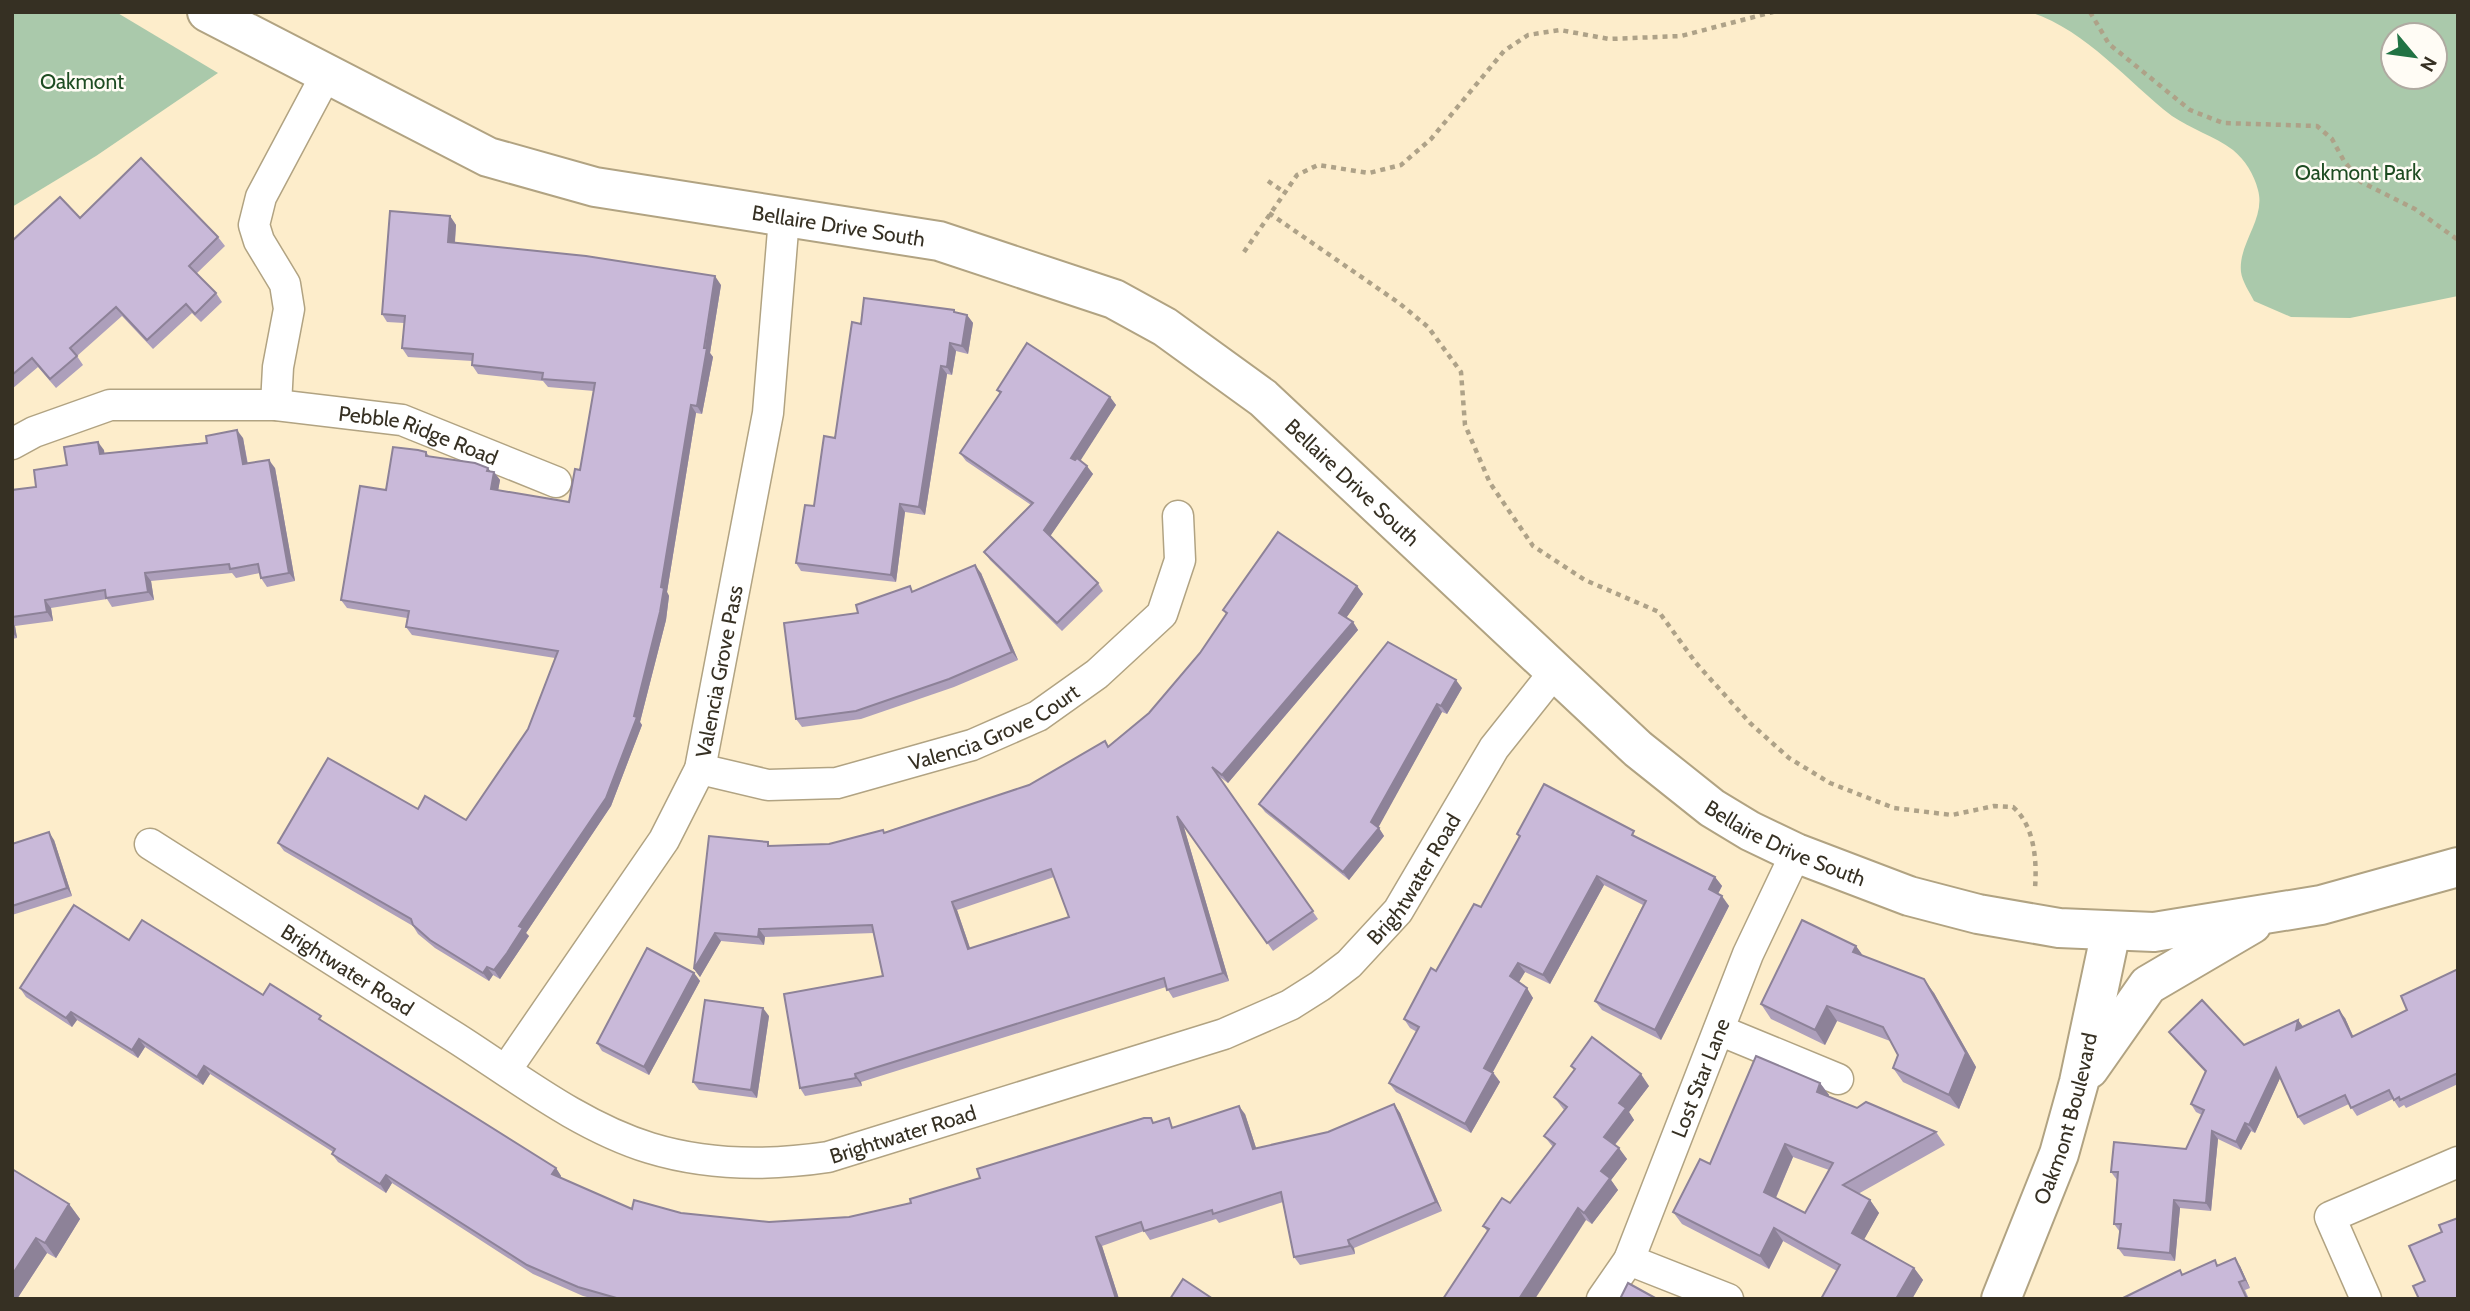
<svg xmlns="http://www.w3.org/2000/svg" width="2470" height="1311" font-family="Cabin,sans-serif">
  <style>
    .green { fill: #aac9ab; fill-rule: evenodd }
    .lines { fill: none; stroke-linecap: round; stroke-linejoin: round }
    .street-casing { stroke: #b1a382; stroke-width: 33 }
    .secondary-casing { stroke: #b1a382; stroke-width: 42 }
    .path { stroke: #aea288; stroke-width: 4.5; stroke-dasharray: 5 5; stroke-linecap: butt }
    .street { stroke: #fff; stroke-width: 30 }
    .secondary { stroke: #fff; stroke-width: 38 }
    .wall { fill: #ad9fbb; fill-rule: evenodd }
    .shaded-wall { fill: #8d8298 }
    .building { fill: #c9b9d9; stroke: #8d8298; stroke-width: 2; fill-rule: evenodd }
    .labels { text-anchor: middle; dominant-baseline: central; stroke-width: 5; stroke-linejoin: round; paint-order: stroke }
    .park-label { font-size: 21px; fill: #1e4c22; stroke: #fffcf5 }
    .street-label { font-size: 21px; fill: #363023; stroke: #fffcf5 }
  </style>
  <rect width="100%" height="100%" fill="#fdedcb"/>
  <g class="green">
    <polygon points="12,12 116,12 218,73 96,156 12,207"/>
    <path d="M 2030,12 L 2458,12 L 2458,296 L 2350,318 L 2291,317 L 2254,301 C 2250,293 2242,281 2241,272 C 2238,243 2266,219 2258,190 C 2254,174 2245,160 2233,150 C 2214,136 2191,129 2172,116 C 2127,81 2086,30 2030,12 ZM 2393,35 L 2435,35 L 2435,77 L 2393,77 Z"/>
  </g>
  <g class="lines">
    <g class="street-casing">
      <g id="street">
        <polyline points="276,405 278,367 289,309 285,284 259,241 254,225 261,197 326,75"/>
        <path id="s1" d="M 12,444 L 34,432 L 110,405 L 276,405 L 402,420 L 556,482"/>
        <path id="s2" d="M 700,769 L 768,785 L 837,783 L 972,745 L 1038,716 L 1097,674 L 1162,614 L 1180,560 L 1178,516"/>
        <path id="s3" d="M 150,844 C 252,909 354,973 456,1038 C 517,1077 579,1126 650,1148 C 709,1166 768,1166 828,1157 L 1224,1034 L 1290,1005 L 1320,986 L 1349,964 L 1398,911 L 1494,748 L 1556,670"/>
        <polyline points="1719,1030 1838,1079"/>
        <path id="s4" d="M 506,1070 L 664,840 L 700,769 L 768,413 L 784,218"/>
        <polyline points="1629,1260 1728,1299"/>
        <path id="s5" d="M 1602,1299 L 1629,1260 L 1748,954 L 1796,853"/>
        <polyline points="2366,1299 2330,1217 2458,1162"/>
      </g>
    </g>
    <g class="secondary-casing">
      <g id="secondary">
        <path id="s6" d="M 207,12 L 488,157 L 595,187 L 939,241 L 1114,299 L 1165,327 L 1263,398 L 1638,749 L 1712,808 L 1750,831 L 1796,853 L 1909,896 L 1978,914 L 2059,928 L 2154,932 L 2321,905 L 2458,867"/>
        <polyline points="2089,1069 2148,985 2252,924"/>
        <path id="s7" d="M 2001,1299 L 2059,1154 L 2079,1082 L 2111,931"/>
      </g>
    </g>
    <g class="path">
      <polyline points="2090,12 2109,44 2190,110 2223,123 2317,126 2332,139 2344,161 2361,182 2415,209 2458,240"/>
      <polyline points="1268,181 1284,192"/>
      <path d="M 1269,213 L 1399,303 L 1428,327 L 1461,372 L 1465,425 L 1490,483 L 1533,546 L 1585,580 L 1659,612 L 1696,663 L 1750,723 L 1789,758 L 1830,783 L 1894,808 L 1952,815 L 1994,806 L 2013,807 C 2035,826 2037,862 2035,888"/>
      <polyline points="1244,252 1297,175 1318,165 1369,173 1401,165 1431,139 1504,51 1528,35 1560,30 1609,39 1681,36 1773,12"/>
    </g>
    <use href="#street" class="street"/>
    <use href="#secondary" class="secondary"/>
  </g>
  <g class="wall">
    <polygon points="450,216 456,225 455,243 721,285 710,353 713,357 702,414 696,413 667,592 669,596 666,620 640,722 642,725 611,806 526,933 529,936 512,961 500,979 493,975 489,981 435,948 418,934 413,926 284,851 278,843 418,809 466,820 528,729 555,658 412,635 406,627 407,618 347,608 341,600 386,490 426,452 429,456 488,468 490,471 494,472 500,480 498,490 569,502 580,470 594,391 548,387 543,381 478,374 472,365 472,361 408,357 402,348 404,323 387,322 382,314"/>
    <polygon points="80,218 218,237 225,246 196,274 216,293 222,302 201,322 192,313 153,349 122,316 77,356 83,365 56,388 38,367 12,389 12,241"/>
    <polygon points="957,313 967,315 973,323 968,354 956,351 952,375 947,374 925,515 905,512 896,582 801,571 796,563 835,438 861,324"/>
    <polygon points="997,390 1110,397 1116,405 1080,460 1093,474 1050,536 1098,583 1103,591 1062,631 990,560 984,552 1031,505 966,461 960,453 1000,394"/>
    <polygon points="243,438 248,464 275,468 295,581 267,587 261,578 260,573 236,578 232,573 151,581 154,600 112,607 107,599 51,608 53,621 15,626 17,638 12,639 12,490 36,487 67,465 104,450 104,454"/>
    <polygon points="981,573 1018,660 954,687 861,719 802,727 796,719 858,613 914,591"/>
    <path d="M 1357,586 L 1363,594 L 1346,618 L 1353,622 L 1358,630 L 1228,783 L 1217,775 L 1318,919 L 1273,951 L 1183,824 L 1229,981 L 1173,998 L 1166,987 L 861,1082 L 862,1086 L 805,1096 L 800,1088 L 883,976 L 874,933 L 765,937 L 764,945 L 721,941 L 700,977 L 694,969 L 709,836 L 771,846 L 829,844 L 885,832 L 1029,785 L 1105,741 L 1108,746 L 1149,713 L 1200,653 L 1226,614 L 1223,610 ZM 1054,877 L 1069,917 L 970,948 L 957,910 Z"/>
    <polygon points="1462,688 1447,714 1442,712 1378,827 1384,836 1349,880 1265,812 1259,804"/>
    <polygon points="1517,834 1639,838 1715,877 1722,886 1718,894 1729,906 1661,1040 1602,1010 1595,1001 1643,905 1604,885 1550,984 1525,972 1519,982 1533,998 1493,1072 1500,1082 1471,1133 1396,1092 1389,1083 1417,1032 1410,1028 1404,1019 1481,907 1519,837"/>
    <polygon points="54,840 72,896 12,915 12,844"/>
    <polygon points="129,940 263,995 326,1024 556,1168 561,1176 561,1178 632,1209 769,1222 849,1217 911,1203 980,1178 1154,1123 1175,1127 1245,1114 1256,1148 1328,1132 1394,1104 1400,1113 1442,1211 1354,1248 1355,1254 1300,1265 1294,1257 1283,1202 1219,1223 1216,1219 1150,1240 1144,1231 1102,1246 1119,1299 595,1299 583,1296 533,1274 392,1183 386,1193 338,1162 332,1154 333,1152 210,1074 203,1085 145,1047 138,1058 77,1020 72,1027 26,997 20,988"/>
    <polygon points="1856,946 1863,956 1934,993 1976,1067 1959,1109 1903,1082 1893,1068 1898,1055 1890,1041 1837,1021 1825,1045 1771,1019 1761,1004"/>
    <polygon points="2458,969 2458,1084 2406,1108 2404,1105 2399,1108 2393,1099 2357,1116 2349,1104 2304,1125 2298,1117 2280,1078 2255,1133 2251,1131 2241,1150 2218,1139 2211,1211 2180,1208 2175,1261 2124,1256 2118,1248 2120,1232 2114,1224 2117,1180 2111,1172 2186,1149 2202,1115 2196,1112 2191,1104 2206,1073 2175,1040 2169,1032 2244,1045 2298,1020 2303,1027 2345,1018 2353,1036 2407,1010"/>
    <polygon points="694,973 700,981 649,1075 602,1051 597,1043"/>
    <polygon points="769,1016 757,1098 699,1090 693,1082"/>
    <polygon points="1571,1066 1649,1086 1629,1112 1634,1120 1615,1145 1627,1159 1611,1180 1618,1190 1592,1224 1586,1220 1487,1231 1483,1226 1510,1203 1553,1147 1544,1136 1564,1110 1554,1097 1574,1070"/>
    <path d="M 1820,1083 L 1829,1095 L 1828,1097 L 1857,1108 L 1936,1132 L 1945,1145 L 1858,1194 L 1870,1200 L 1879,1213 L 1864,1239 L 1914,1268 L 1923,1280 L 1912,1299 L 1821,1299 L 1837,1271 L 1783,1241 L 1769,1269 L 1682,1224 L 1673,1212 L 1710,1164 ZM 1793,1157 L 1829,1170 L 1805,1213 L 1776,1198 Z"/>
    <polygon points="12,1169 69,1204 80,1219 56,1258 47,1253 17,1299 12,1299"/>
    <polygon points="2218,1266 2240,1266 2250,1288 2245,1290 2249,1299 2121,1299 2180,1270 2183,1275"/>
  </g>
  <g class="shaded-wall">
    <polygon points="450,216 456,225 454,251 448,242"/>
    <polygon points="715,276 721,285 710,353 713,357 702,414 697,406"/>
    <polygon points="967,315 973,323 968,354 962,346"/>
    <polygon points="950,343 956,351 952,375 947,367"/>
    <polygon points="941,366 947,374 925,515 919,507"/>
    <polygon points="1110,397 1116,405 1077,466 1071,458"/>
    <polygon points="691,405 696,413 667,592 669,596 666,620 640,722 642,725 611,806 526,933 529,936 500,979 494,970 634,716 661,587"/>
    <polygon points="237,430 243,438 249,473 243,464"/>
    <polygon points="98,442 104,450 106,463 100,454"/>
    <polygon points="269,460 275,468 295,581 289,573"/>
    <polygon points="1087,466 1093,474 1049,538 1044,530"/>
    <polygon points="488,468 493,475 494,472 500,480 497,497 491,489 487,471"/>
    <polygon points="900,504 905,512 896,582 891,575"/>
    <polygon points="975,565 981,573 1018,660 1012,652"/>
    <polygon points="145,573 151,581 154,600 148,592"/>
    <polygon points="1357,586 1363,594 1344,621 1339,613"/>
    <polygon points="45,600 51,608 53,621 47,612"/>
    <polygon points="12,622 15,626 17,638 12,632"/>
    <polygon points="1353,622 1358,630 1228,783 1222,775"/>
    <polygon points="1456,680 1462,688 1447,714 1441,706"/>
    <polygon points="1437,704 1442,712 1377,830 1371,822"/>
    <polygon points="1177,816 1183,824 1229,981 1223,973"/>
    <polygon points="1379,828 1384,836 1349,880 1343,872"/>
    <polygon points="49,832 54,840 72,896 67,888"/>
    <polygon points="1597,876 1604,885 1550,984 1543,975"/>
    <polygon points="1715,877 1722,886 1715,899 1709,889"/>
    <polygon points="1722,896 1729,906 1661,1040 1655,1030"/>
    <polygon points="952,902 957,910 973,957 968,949"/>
    <polygon points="759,929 765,937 764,945 758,937"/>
    <polygon points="715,933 721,941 700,977 694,969"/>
    <polygon points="1856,946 1866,960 1853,952"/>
    <polygon points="1518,963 1525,972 1517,985 1510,976"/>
    <polygon points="487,967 493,975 489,981 483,973"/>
    <polygon points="694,973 700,981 649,1075 644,1067"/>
    <polygon points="1924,979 1934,993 1976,1067 1959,1109 1949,1095"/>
    <polygon points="1527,988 1533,998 1490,1077 1484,1068"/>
    <polygon points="1827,1006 1837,1021 1825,1045 1815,1030"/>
    <polygon points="763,1008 769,1016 757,1098 751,1090"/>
    <polygon points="2339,1010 2345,1018 2357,1045 2352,1037"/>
    <polygon points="71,1012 77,1020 72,1027 66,1018"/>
    <polygon points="2298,1020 2304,1028 2296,1030"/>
    <polygon points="139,1039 145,1047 138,1058 132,1050"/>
    <polygon points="204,1066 210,1074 203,1085 197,1077"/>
    <polygon points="2276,1068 2281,1076 2255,1133 2249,1125"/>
    <polygon points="1493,1073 1500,1082 1471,1133 1465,1124"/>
    <polygon points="855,1074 861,1082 862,1086 856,1078"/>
    <polygon points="1641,1074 1649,1086 1629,1112 1634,1120 1612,1148 1604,1137 1619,1103"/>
    <polygon points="1820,1083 1829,1095 1825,1105 1817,1092"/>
    <polygon points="1394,1104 1400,1113 1442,1211 1436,1202"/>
    <polygon points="1239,1106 1245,1114 1259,1157 1253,1149"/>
    <polygon points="2245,1123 2251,1131 2241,1150 2236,1142"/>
    <polygon points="2212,1131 2218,1139 2211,1211 2206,1203"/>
    <polygon points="1785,1144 1793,1157 1773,1204 1764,1192"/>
    <polygon points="1619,1148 1627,1159 1611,1180 1618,1190 1592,1224 1584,1213 1601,1171"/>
    <polygon points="556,1168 561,1176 558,1182 552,1174"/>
    <polygon points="386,1175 392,1183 386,1193 380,1184"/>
    <polygon points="1870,1200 1879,1213 1861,1245 1852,1233"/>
    <polygon points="2174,1200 2180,1208 2175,1261 2170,1253"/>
    <polygon points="69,1204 80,1219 56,1258 45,1243"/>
    <polygon points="1578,1208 1586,1220 1535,1299 1519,1299"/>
    <polygon points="1774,1228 1783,1241 1769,1269 1760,1256"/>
    <polygon points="1096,1237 1102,1246 1119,1299 1116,1299"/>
    <polygon points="36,1238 47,1253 17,1299 12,1299 12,1275"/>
    <polygon points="1348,1240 1354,1248 1355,1254 1350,1246"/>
    <polygon points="2235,1258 2240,1266 2250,1288 2245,1280"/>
    <polygon points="1914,1268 1923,1280 1912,1299 1896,1299"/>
  </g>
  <g class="building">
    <polygon points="141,158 218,237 189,266 216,293 195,314 186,304 147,340 116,307 70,348 77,356 50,379 32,358 12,375 12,241 60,197 80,218"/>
    <polygon points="390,211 450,216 448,242 586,256 715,276 704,348 707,348 697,406 691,405 661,587 664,588 660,612 634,716 637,717 606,798 519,926 523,928 507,953 494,970 487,967 483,973 430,940 413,925 411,919 278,843 328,758 418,809 425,796 466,820 528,729 558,651 406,627 409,611 341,600 360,486 386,490 393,447 418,450 426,452 426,456 475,463 488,468 487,471 494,472 491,489 569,502 575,469 580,470 595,383 542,379 543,373 472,365 473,354 402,348 405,316 382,314"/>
    <polygon points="864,298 954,310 954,312 967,315 962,346 950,343 947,367 941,366 919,507 900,504 891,575 796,563 805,505 814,506 824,436 835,438 852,322 861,324"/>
    <polygon points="1027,343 1110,397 1071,458 1075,460 1077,458 1087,466 1044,530 1098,583 1057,623 984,552 1033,503 960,453 1001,392 997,390"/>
    <polygon points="237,430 243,464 269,460 289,573 261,578 258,564 230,569 229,564 145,573 148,592 106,598 105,590 45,600 47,612 12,617 12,490 36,487 34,470 67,465 64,447 98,442 100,454 207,443 206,436"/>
    <path d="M 1278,532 L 1357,586 L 1339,613 L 1353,622 L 1222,775 L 1212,767 L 1313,911 L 1267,943 L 1177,816 L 1223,973 L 1167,990 L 1164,978 L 855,1074 L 856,1078 L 800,1088 L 784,994 L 883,976 L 872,925 L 759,929 L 758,937 L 715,933 L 694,969 L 709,836 L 768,842 L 768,846 L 829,844 L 883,830 L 884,833 L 1029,785 L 1105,741 L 1108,747 L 1149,713 L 1200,653 L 1227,613 L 1223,610 ZM 1051,869 L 1069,917 L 968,949 L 952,902 Z"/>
    <polygon points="975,565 1012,652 949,679 856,711 796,719 784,623 858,613 856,605 910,586 912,592"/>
    <polygon points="1388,642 1456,680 1441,706 1437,704 1371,822 1379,828 1343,872 1259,804"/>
    <polygon points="1544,784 1634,831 1632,835 1715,877 1709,889 1722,896 1655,1030 1595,1001 1646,901 1597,876 1543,975 1518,963 1510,976 1527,988 1484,1068 1493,1073 1465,1124 1389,1083 1419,1027 1404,1019 1431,968 1436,971 1474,904 1481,907 1520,836 1517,834"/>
    <polygon points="49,832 67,888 12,906 12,844"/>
    <polygon points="74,905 129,940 142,920 263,995 270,984 321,1016 319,1019 556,1168 552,1174 632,1209 634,1200 681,1213 769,1222 849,1217 911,1203 910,1199 980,1178 977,1169 1144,1118 1151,1118 1153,1123 1169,1118 1172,1128 1239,1106 1253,1149 1328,1132 1394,1104 1436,1202 1348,1240 1350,1246 1294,1257 1281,1192 1213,1214 1212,1210 1144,1231 1141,1222 1096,1237 1116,1299 620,1299 578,1287 527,1265 386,1175 380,1184 332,1154 335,1149 204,1066 197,1077 139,1039 132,1050 71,1012 66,1018 20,988"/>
    <polygon points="1802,920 1856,946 1853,952 1924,979 1966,1053 1949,1095 1893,1068 1898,1055 1883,1027 1827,1006 1815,1030 1761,1004"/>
    <polygon points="647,948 694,973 644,1067 597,1043"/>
    <polygon points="2458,969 2458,1073 2400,1100 2399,1097 2394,1100 2389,1090 2351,1108 2345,1095 2298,1117 2276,1068 2249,1125 2245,1123 2236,1142 2212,1131 2206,1203 2174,1200 2170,1253 2118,1248 2121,1224 2114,1224 2118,1172 2111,1172 2114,1142 2186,1149 2204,1110 2191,1104 2206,1071 2169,1032 2202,1000 2244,1045 2298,1020 2296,1030 2339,1010 2352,1037 2407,1010 2401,996"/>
    <polygon points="705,1000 763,1008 751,1090 693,1082"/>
    <polygon points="1592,1037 1641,1074 1619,1103 1626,1108 1604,1137 1619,1148 1601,1171 1610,1178 1584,1213 1578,1208 1519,1299 1443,1299 1489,1229 1483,1226 1502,1198 1510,1203 1555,1144 1544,1136 1567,1107 1554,1097 1575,1069 1571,1066"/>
    <path d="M 1756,1056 L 1820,1083 L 1817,1092 L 1857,1108 L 1866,1102 L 1936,1132 L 1843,1185 L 1870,1200 L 1852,1233 L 1914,1268 L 1896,1299 L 1821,1299 L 1840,1265 L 1774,1228 L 1760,1256 L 1673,1212 L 1700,1159 L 1710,1164 ZM 1785,1144 L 1833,1163 L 1805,1213 L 1764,1192 Z"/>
    <polygon points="12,1169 69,1204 45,1243 36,1238 12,1275"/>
    <polygon points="2458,1218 2458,1299 2419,1299 2413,1286 2425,1281 2409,1246 2442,1232 2439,1225"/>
    <polygon points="2235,1258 2245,1280 2239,1282 2247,1299 2121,1299 2180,1270 2182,1275 2215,1260 2217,1266"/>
    <polygon points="1183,1279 1213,1299 1170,1299"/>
    <polygon points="1628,1283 1657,1299 1620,1299"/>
  </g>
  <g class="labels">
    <g class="park-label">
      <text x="82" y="81">Oakmont</text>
      <text x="2358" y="172">Oakmont Park</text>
    </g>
    <g class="street-label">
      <text stroke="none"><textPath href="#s6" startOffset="674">Bellaire Drive South</textPath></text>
      <text stroke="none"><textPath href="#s1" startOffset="418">Pebble Ridge Road</textPath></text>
      <text stroke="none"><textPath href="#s6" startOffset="1262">Bellaire Drive South</textPath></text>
      <text stroke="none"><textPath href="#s4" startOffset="458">Valencia Grove Pass</textPath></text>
      <text stroke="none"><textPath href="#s2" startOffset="306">Valencia Grove Court</textPath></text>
      <text stroke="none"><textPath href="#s6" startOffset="1829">Bellaire Drive South</textPath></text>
      <text stroke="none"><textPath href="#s3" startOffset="1432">Brightwater Road</textPath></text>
      <text stroke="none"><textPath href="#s3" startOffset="234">Brightwater Road</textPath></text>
      <text stroke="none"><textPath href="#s5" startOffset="243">Lost Star Lane</textPath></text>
      <text stroke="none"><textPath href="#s7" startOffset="192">Oakmont Boulevard</textPath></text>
      <text stroke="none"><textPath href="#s3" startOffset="844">Brightwater Road</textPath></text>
    </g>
  </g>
  <rect width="2470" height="1311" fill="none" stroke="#363023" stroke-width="28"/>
  <g transform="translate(2414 56) rotate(119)"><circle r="33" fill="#fffcf5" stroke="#afaaa1" stroke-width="2"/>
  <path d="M0-5L12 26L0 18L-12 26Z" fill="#217344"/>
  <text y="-10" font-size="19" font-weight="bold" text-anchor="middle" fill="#363023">N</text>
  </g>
</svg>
